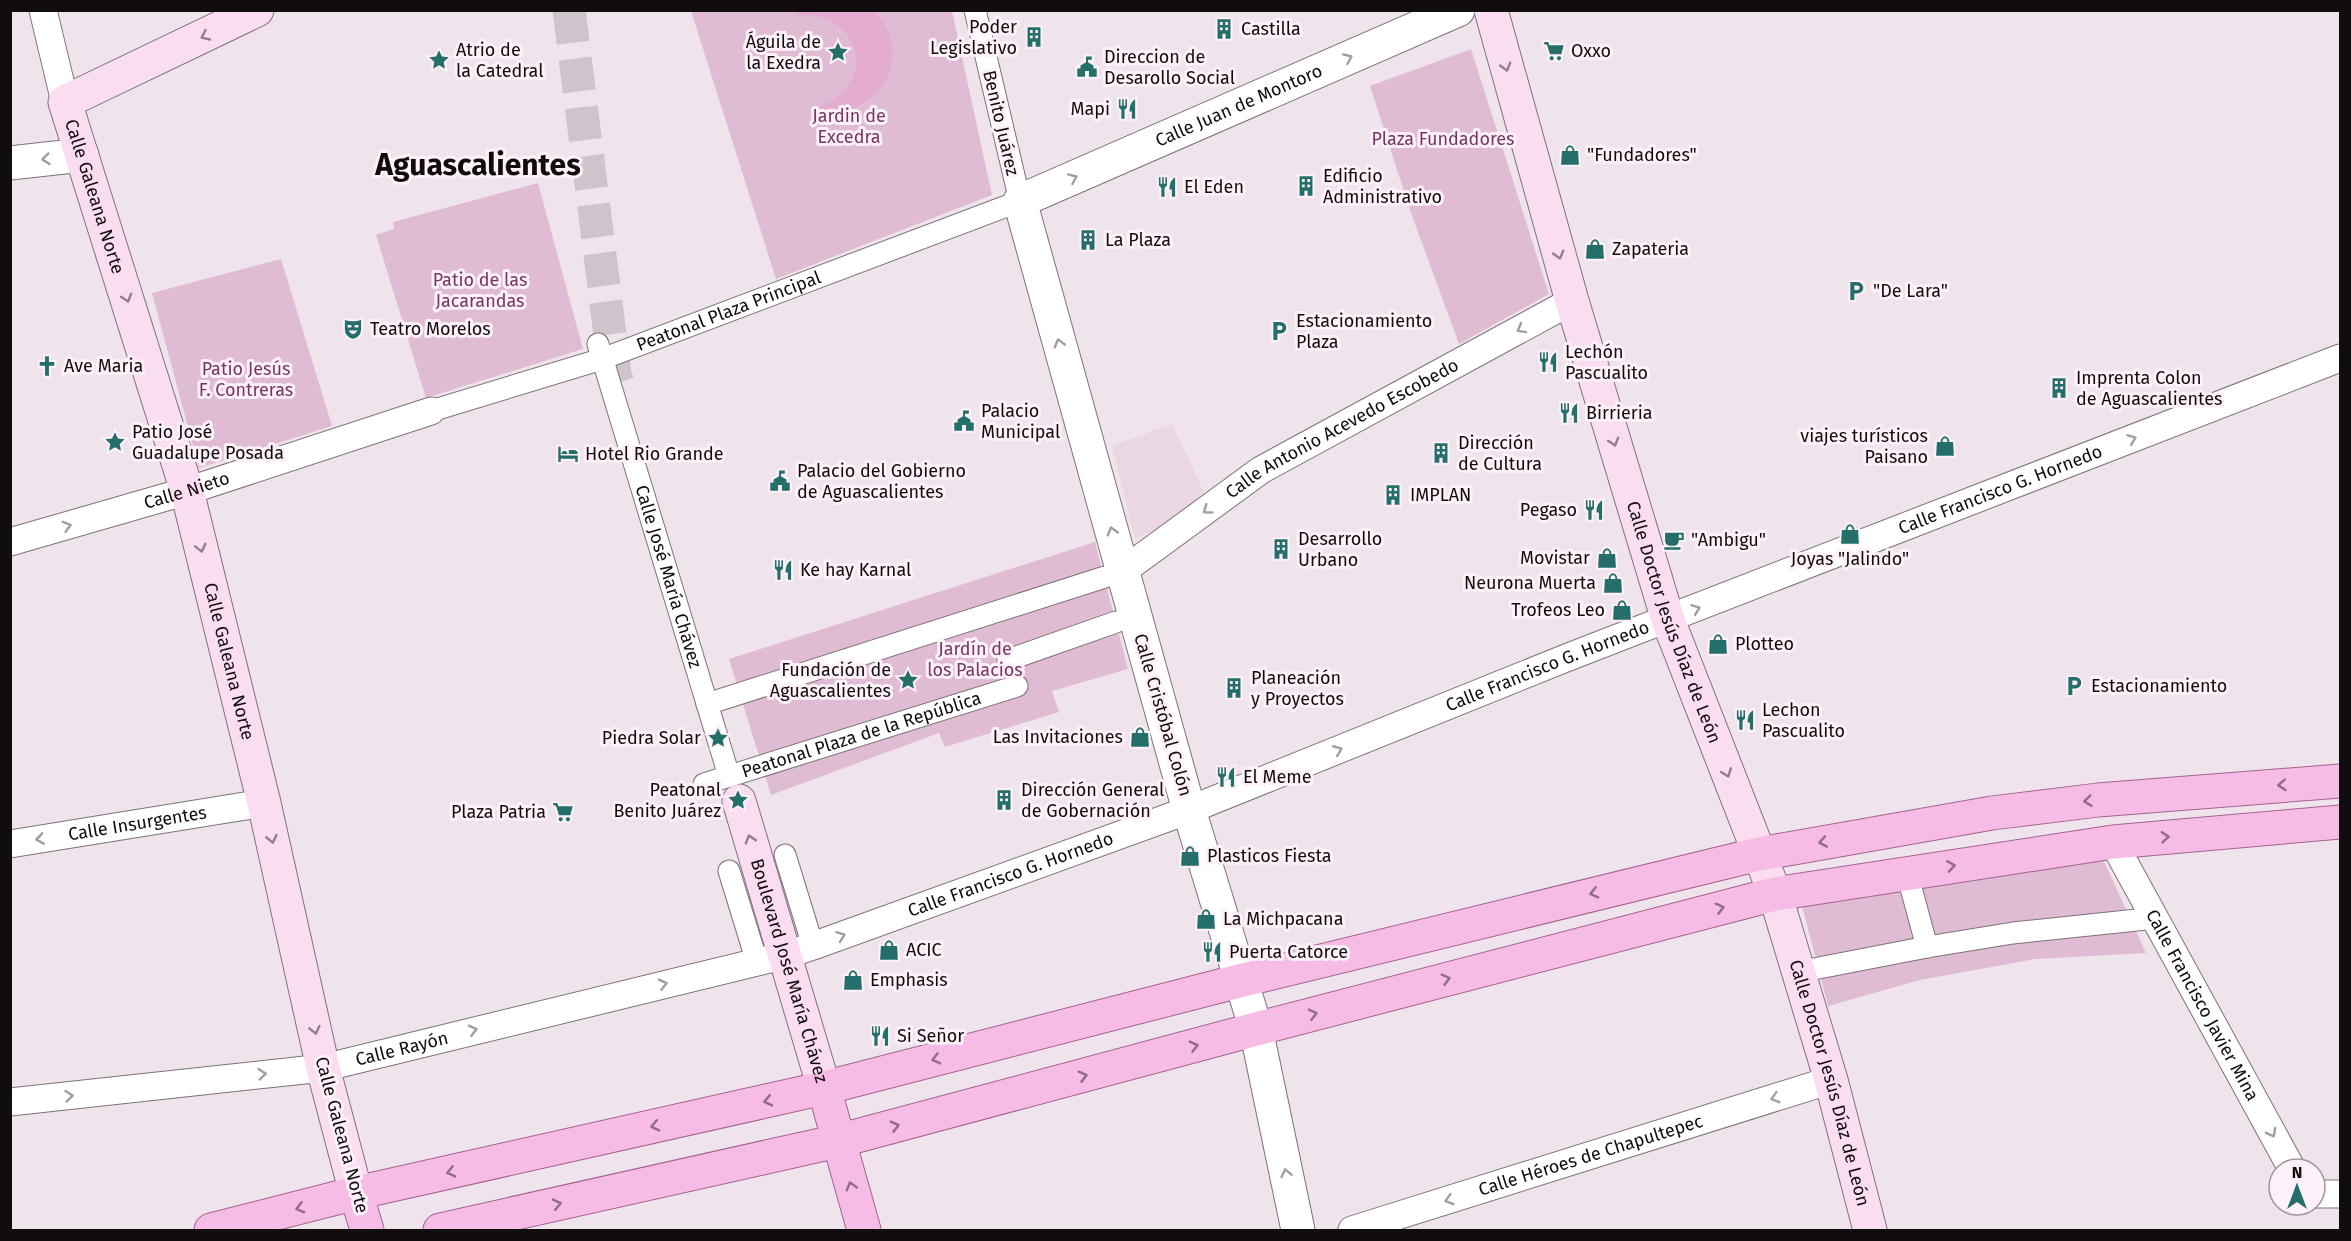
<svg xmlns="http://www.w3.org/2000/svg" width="2351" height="1241" font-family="'Fira Sans',sans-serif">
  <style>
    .built { fill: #ead7e3 }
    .green { fill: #dfbcd3 }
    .water { fill: #e5acd2 }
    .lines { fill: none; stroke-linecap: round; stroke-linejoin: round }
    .secondary-tunnel { stroke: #cfc4cb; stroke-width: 33; stroke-dasharray: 33 16; stroke-linecap: butt }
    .pedestrian-casing { stroke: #7d7279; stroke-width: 23 }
    .minor-casing { stroke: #7d7279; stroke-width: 29 }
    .tertiary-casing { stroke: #7d7279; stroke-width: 35 }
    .secondary-casing { stroke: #7d7279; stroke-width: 35 }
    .primary-casing { stroke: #a3628f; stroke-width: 35 }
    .pedestrian { stroke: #fff; stroke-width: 21 }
    .minor { stroke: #fff; stroke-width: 27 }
    .tertiary { stroke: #fff; stroke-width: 33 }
    .secondary { stroke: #fbddf2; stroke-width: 33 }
    .primary { stroke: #f7bce5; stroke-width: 33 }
    .oneway { stroke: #927f8c }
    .oneway2 { stroke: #a09e9f }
    .oneway3 { stroke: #906d85 }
    .labels { text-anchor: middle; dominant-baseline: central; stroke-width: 6; stroke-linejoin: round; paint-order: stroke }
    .poi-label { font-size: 18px; fill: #110d0f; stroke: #fef1f9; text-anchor: start }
    .street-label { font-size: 18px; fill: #110d0f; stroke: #fef1f9 }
    .park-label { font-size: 18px; fill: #783465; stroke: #fef1f9 }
    .town-label { font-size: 30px; font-weight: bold; fill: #110d0f; stroke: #fef1f9 }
  </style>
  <rect width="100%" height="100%" fill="#f0e4ec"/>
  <polygon class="built" points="1172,424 1204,492 1172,523 1135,539 1112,446"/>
  <g class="green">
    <polygon points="691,11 952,11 992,195 776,279"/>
    <polygon points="1471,49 1549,294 1459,344 1411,213 1370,86"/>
    <polygon points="538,183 583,349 426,398 376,235 394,229 393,222"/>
    <polygon points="281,259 332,426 199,468 152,293"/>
    <polygon points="1095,542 1128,669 1052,691 1059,712 945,747 939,733 771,795 729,659"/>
    <polygon points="2102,857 2146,953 2035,959 1920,980 1828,1006 1802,906"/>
  </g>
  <path class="water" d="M 801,10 L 873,11 C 920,52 876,127 817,107 C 826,103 835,100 842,93 C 877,57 842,7 794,16 Z"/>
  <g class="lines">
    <polyline class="secondary-tunnel" points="569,10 615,374 619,387"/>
    <g class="pedestrian-casing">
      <g id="pedestrian">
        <path id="s1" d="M 598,344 L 729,776"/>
        <path id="s2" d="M 431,411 L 602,359 L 1020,201 L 975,10"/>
        <polyline points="1008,660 1116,622"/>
        <polyline points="707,704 1105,577"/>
        <path id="s3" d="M 704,784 L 1017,686"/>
        <polyline points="785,855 813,946"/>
        <polyline points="729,871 757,962"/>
        <polyline points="1911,888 1927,947"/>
        <polyline points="1798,972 1927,947 2013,933 2156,918"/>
      </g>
    </g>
    <g class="minor-casing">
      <g id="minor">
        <polyline points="43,10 65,102"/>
        <path id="s4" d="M 10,542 L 187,491 L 431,411"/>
        <path id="s5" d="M 1123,571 L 1261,470 L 1572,301"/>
        <path id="s6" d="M 2113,842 L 2292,1169"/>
        <path id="s7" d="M 10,844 L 264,803"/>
        <path id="s8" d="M 10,1102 L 323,1068 L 786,955 L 813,946 L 1189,810 L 1566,658 L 2340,358"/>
        <polyline points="2315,1194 2340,1194"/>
        <path id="s9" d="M 1352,1230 L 1831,1080"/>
      </g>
    </g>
    <g class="tertiary-casing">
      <g id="tertiary">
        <polyline points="10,163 82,155"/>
        <path id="s10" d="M 1298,1230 L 1256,1029 L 1189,810 L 1020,201 L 1458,10"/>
      </g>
    </g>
    <g class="secondary-casing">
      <g id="secondary">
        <path id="s11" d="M 257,10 L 65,102 L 187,491 L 264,803 L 323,1068 L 356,1193"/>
        <path id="s12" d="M 1491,10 L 1572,301 L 1668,620 L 1775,894 L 1831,1080 L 1870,1230"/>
        <path id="s13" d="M 739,801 L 824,1088"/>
      </g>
    </g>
    <g class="primary-casing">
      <g id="primary">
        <polyline points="824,1088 864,1230"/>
        <polyline points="356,1193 367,1230"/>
        <polyline points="211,1230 356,1193 824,1088 1243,980 1759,854 1992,813 2098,800 2340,781"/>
        <polyline points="440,1230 838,1141 1256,1029 1775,894 2113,842 2340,822"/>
      </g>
    </g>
    <use href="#pedestrian" class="pedestrian"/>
    <use href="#minor" class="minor"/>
    <use href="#tertiary" class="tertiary"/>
    <use href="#secondary" class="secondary"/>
    <use href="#primary" class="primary"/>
  </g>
  <defs><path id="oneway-chevron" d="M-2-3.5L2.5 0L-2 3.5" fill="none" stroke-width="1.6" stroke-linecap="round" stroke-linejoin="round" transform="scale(1.5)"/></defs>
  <g class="oneway">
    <use href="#oneway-chevron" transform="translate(205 36) rotate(155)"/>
    <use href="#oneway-chevron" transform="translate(1506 67) rotate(74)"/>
    <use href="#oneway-chevron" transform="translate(1559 255) rotate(74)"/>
    <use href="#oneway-chevron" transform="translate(127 298) rotate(73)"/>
    <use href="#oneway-chevron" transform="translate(1614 442) rotate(73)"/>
    <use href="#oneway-chevron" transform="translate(201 548) rotate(76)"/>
    <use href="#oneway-chevron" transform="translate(1727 773) rotate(69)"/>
    <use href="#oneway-chevron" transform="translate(272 839) rotate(77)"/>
    <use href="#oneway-chevron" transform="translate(750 839) rotate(-107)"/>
    <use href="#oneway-chevron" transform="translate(315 1030) rotate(77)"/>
  </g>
  <g class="oneway2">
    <use href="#oneway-chevron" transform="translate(1348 58) rotate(-24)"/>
    <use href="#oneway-chevron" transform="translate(46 159) rotate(174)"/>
    <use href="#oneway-chevron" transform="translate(1073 178) rotate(-24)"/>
    <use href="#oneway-chevron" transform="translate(1521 329) rotate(151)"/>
    <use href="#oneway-chevron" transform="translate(1059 343) rotate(-106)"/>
    <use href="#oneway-chevron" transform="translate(2132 439) rotate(-21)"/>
    <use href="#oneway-chevron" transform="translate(1207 510) rotate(144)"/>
    <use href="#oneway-chevron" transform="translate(67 526) rotate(-16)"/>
    <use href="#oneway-chevron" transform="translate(1112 531) rotate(-106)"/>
    <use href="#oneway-chevron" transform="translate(1696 609) rotate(-21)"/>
    <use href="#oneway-chevron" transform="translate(1338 750) rotate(-22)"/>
    <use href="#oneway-chevron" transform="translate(40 839) rotate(171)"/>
    <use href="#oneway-chevron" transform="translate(841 936) rotate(-20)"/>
    <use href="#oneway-chevron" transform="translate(663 984) rotate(-13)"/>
    <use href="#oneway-chevron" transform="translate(473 1030) rotate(-14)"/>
    <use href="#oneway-chevron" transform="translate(262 1074) rotate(-6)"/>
    <use href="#oneway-chevron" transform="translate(69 1096) rotate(-6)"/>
    <use href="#oneway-chevron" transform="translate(1775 1098) rotate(163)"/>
    <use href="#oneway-chevron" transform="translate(2272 1133) rotate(62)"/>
    <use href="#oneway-chevron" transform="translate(1286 1173) rotate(-102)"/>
    <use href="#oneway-chevron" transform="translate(1449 1200) rotate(163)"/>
  </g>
  <g class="oneway3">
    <use href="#oneway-chevron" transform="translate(2282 785) rotate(176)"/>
    <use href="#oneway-chevron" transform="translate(2088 801) rotate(173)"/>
    <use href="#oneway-chevron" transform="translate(2165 837) rotate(-5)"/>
    <use href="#oneway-chevron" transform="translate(1823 842) rotate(170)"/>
    <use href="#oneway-chevron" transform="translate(1951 866) rotate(-9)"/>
    <use href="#oneway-chevron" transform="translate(1594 893) rotate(166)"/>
    <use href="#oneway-chevron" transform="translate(1720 908) rotate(-14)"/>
    <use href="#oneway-chevron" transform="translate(1446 979) rotate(-15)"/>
    <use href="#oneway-chevron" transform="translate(1313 1014) rotate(-15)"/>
    <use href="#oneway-chevron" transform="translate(1194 1046) rotate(-15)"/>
    <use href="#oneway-chevron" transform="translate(936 1059) rotate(166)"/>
    <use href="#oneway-chevron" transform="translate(1083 1076) rotate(-15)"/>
    <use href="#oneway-chevron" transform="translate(768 1101) rotate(167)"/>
    <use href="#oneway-chevron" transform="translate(655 1126) rotate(167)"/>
    <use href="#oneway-chevron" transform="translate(895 1126) rotate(-15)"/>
    <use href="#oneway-chevron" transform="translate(451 1172) rotate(167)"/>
    <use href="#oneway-chevron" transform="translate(851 1186) rotate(-106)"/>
    <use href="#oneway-chevron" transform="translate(557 1204) rotate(-13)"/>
    <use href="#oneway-chevron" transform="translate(300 1208) rotate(166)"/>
  </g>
  <defs>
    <g id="building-bare" transform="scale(1.62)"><path d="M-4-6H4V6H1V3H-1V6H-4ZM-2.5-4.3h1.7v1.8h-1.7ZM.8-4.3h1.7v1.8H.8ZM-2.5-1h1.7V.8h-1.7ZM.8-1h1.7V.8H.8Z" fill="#256f6a" stroke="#fef1f9" stroke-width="2.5" paint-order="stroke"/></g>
    <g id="supermarket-bare" transform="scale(1.62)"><path d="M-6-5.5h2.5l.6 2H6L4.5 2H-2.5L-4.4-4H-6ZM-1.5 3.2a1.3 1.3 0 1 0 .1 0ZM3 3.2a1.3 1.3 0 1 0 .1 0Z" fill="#256f6a" stroke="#fef1f9" stroke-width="2.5" paint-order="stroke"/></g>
    <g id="sight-bare" transform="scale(1.62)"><path d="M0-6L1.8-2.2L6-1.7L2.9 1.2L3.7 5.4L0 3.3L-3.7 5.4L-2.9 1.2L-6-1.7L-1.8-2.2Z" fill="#256f6a" stroke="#fef1f9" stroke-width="2.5" paint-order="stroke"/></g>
    <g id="civic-bare" transform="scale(1.62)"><path d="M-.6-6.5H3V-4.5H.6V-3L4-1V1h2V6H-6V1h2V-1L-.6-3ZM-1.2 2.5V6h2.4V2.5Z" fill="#256f6a" stroke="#fef1f9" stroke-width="2.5" paint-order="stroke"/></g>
    <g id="restaurant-bare" transform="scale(1.62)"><path d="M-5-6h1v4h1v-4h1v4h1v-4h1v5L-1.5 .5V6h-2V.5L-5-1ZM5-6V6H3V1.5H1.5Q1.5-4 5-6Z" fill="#256f6a" stroke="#fef1f9" stroke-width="2.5" paint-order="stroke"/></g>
    <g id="shop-bare" transform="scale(1.62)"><path d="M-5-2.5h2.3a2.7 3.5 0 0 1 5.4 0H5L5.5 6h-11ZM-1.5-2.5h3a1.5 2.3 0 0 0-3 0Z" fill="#256f6a" stroke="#fef1f9" stroke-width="2.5" paint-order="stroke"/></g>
    <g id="parking-bare" transform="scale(1.62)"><path d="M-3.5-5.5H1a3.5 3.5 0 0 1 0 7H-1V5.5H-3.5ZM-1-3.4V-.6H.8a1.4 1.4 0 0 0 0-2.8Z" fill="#256f6a" stroke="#fef1f9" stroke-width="2.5" paint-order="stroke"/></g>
    <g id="theatre-bare" transform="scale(1.62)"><path d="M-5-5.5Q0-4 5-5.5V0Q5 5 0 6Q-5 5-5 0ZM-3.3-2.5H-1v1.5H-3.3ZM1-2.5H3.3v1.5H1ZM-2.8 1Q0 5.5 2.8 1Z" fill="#256f6a" stroke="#fef1f9" stroke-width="2.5" paint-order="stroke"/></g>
    <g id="church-bare" transform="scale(1.62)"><path d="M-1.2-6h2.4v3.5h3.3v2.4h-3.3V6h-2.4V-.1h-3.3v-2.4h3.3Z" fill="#256f6a" stroke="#fef1f9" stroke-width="2.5" paint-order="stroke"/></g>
    <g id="hotel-bare" transform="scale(1.62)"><path d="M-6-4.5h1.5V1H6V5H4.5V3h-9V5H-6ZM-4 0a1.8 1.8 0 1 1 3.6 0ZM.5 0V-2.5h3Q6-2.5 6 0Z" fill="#256f6a" stroke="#fef1f9" stroke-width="2.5" paint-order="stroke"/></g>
    <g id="cafe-bare" transform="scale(1.62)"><path d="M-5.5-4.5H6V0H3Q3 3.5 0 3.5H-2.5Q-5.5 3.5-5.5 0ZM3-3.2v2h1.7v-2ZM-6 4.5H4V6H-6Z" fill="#256f6a" stroke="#fef1f9" stroke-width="2.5" paint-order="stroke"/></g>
  </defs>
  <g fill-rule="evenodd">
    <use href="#building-bare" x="1224" y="29"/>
    <use href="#building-bare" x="1034" y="37"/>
    <use href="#supermarket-bare" x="1554" y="51"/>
    <use href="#sight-bare" x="838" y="52"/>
    <use href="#sight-bare" x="439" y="60"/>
    <use href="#civic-bare" x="1087" y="67"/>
    <use href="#restaurant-bare" x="1127" y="109"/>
    <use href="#shop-bare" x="1570" y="155"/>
    <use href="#building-bare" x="1306" y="186"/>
    <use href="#restaurant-bare" x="1167" y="187"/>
    <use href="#building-bare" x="1088" y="240"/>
    <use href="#shop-bare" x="1595" y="249"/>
    <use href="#parking-bare" x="1856" y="291"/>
    <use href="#theatre-bare" x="353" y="329"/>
    <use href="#parking-bare" x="1279" y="331"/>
    <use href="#restaurant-bare" x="1548" y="362"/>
    <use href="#church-bare" x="47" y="366"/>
    <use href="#building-bare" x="2059" y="388"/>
    <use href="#restaurant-bare" x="1569" y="413"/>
    <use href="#civic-bare" x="964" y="421"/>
    <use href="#sight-bare" x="115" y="442"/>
    <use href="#shop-bare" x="1945" y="446"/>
    <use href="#building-bare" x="1441" y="453"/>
    <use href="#hotel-bare" x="568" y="454"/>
    <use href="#civic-bare" x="780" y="481"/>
    <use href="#building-bare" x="1393" y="495"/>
    <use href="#restaurant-bare" x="1594" y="510"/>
    <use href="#shop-bare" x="1850" y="534"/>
    <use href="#cafe-bare" x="1674" y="540"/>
    <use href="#building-bare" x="1281" y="549"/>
    <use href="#shop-bare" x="1607" y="558"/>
    <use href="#restaurant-bare" x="783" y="570"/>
    <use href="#shop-bare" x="1613" y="583"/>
    <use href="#shop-bare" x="1622" y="610"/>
    <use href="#shop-bare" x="1718" y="644"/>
    <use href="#sight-bare" x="908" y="680"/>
    <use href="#parking-bare" x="2074" y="686"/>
    <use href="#building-bare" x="1234" y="688"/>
    <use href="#restaurant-bare" x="1745" y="720"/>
    <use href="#shop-bare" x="1140" y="737"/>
    <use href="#sight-bare" x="718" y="738"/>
    <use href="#restaurant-bare" x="1226" y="777"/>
    <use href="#sight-bare" x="738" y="800"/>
    <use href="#building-bare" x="1004" y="800"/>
    <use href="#supermarket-bare" x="563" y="812"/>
    <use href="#shop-bare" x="1190" y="856"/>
    <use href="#shop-bare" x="1206" y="919"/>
    <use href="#shop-bare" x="889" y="950"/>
    <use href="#restaurant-bare" x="1212" y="952"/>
    <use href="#shop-bare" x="853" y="980"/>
    <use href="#restaurant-bare" x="880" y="1036"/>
  </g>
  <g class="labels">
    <g class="poi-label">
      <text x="1017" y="27" text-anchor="end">Poder<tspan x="1017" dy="21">Legislativo</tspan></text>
      <text x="1241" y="29">Castilla</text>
      <text x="821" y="42" text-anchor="end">Águila de<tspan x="821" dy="21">la Exedra</tspan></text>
      <text x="456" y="50">Atrio de<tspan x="456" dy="21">la Catedral</tspan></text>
      <text x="1571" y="51">Oxxo</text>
      <text x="1104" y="57">Direccion de<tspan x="1104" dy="21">Desarollo Social</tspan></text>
      <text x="1110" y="109" text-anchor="end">Mapi</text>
      <text x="1587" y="155">"Fundadores"</text>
      <text x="1323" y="176">Edificio<tspan x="1323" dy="21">Administrativo</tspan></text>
      <text x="1184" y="187">El Eden</text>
      <text x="1105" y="240">La Plaza</text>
      <text x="1612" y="249">Zapateria</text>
      <text x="1873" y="291">"De Lara"</text>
      <text x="1296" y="321">Estacionamiento<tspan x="1296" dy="21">Plaza</tspan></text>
      <text x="370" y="329">Teatro Morelos</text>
      <text x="1565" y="352">Lechón<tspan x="1565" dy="21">Pascualito</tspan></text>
      <text x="64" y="366">Ave Maria</text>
      <text x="2076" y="378">Imprenta Colon<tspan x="2076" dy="21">de Aguascalientes</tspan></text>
      <text x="981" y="411">Palacio<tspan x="981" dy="21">Municipal</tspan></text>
      <text x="1586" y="413">Birrieria</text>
      <text x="132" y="432">Patio José<tspan x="132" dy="21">Guadalupe Posada</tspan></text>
      <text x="1928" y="436" text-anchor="end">viajes turísticos<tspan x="1928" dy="21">Paisano</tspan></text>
      <text x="1458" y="443">Dirección<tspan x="1458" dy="21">de Cultura</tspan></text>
      <text x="585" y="454">Hotel Rio Grande</text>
      <text x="797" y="471">Palacio del Gobierno<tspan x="797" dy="21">de Aguascalientes</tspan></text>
      <text x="1410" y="495">IMPLAN</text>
      <text x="1577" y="510" text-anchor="end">Pegaso</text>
      <text x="1298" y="539">Desarrollo<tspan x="1298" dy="21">Urbano</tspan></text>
      <text x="1691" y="540">"Ambigu"</text>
      <text x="1590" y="558" text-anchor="end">Movistar</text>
      <text x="1850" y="559" text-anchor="middle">Joyas "Jalindo"</text>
      <text x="800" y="570">Ke hay Karnal</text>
      <text x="1596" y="583" text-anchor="end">Neurona Muerta</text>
      <text x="1605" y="610" text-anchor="end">Trofeos Leo</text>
      <text x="1735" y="644">Plotteo</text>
      <text x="891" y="670" text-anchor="end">Fundación de<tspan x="891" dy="21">Aguascalientes</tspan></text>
      <text x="1251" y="678">Planeación<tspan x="1251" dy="21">y Proyectos</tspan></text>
      <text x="2091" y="686">Estacionamiento</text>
      <text x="1762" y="710">Lechon<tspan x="1762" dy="21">Pascualito</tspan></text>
      <text x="1123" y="737" text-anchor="end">Las Invitaciones</text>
      <text x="701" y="738" text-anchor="end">Piedra Solar</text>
      <text x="1243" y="777">El Meme</text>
      <text x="721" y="790" text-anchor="end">Peatonal<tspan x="721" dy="21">Benito Juárez</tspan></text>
      <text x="1021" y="790">Dirección General<tspan x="1021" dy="21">de Gobernación</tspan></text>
      <text x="546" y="812" text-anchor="end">Plaza Patria</text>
      <text x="1207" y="856">Plasticos Fiesta</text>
      <text x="1223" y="919">La Michpacana</text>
      <text x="906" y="950">ACIC</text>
      <text x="1229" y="952">Puerta Catorce</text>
      <text x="870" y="980">Emphasis</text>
      <text x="897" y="1036">Si Señor</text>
    </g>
    <g class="street-label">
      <text stroke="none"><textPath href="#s10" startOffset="1305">Calle Juan de Montoro</textPath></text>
      <text transform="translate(1001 123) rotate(77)">Benito Juárez</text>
      <text stroke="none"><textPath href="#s11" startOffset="312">Calle Galeana Norte</textPath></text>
      <text stroke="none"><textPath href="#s2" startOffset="314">Peatonal Plaza Principal</textPath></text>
      <text stroke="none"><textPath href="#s5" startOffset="262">Calle Antonio Acevedo Escobedo</textPath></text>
      <text stroke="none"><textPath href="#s4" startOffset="184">Calle Nieto</textPath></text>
      <text stroke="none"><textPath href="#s8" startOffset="2092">Calle Francisco G. Hornedo</textPath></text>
      <text stroke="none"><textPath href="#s1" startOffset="243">Calle José María Chávez</textPath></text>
      <text stroke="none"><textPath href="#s12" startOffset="639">Calle Doctor Jesús Díaz de León</textPath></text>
      <text stroke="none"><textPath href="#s11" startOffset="796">Calle Galeana Norte</textPath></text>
      <text stroke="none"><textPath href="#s8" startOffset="1606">Calle Francisco G. Hornedo</textPath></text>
      <text transform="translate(1163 715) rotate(74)">Calle Cristóbal Colón</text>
      <text stroke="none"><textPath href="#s3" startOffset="165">Peatonal Plaza de la República</textPath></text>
      <text stroke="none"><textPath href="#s7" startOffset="129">Calle Insurgentes</textPath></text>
      <text stroke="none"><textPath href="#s8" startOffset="1030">Calle Francisco G. Hornedo</textPath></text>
      <text stroke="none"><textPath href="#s13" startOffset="177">Boulevard José María Chávez</textPath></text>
      <text stroke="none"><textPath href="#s6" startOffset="186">Calle Francisco Javier Mina</textPath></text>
      <text stroke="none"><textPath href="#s8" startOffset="396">Calle Rayón</textPath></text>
      <text stroke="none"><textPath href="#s12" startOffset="1126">Calle Doctor Jesús Díaz de León</textPath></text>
      <text transform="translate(342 1135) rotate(75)">Calle Galeana Norte</text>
      <text stroke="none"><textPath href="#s9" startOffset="250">Calle Héroes de Chapultepec</textPath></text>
    </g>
    <g class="park-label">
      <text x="849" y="116">Jardin de<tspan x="849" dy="21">Excedra</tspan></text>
      <text x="1443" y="139">Plaza Fundadores</text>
      <text x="480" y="280">Patio de las<tspan x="480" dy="21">Jacarandas</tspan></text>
      <text x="246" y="369">Patio Jesús<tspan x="246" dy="21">F. Contreras</tspan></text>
      <text x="975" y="649">Jardín de<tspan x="975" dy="21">los Palacios</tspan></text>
    </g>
    <g class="town-label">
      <text x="478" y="165">Aguascalientes</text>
    </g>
  </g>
  <rect width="2351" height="1241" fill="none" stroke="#110d0f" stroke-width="24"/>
  <g transform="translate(2297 1187)"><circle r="28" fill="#fef1f9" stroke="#9f969b" stroke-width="1.5"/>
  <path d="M0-4.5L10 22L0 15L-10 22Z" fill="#256f6a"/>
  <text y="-9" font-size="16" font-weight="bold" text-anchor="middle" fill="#110d0f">N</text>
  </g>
</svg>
